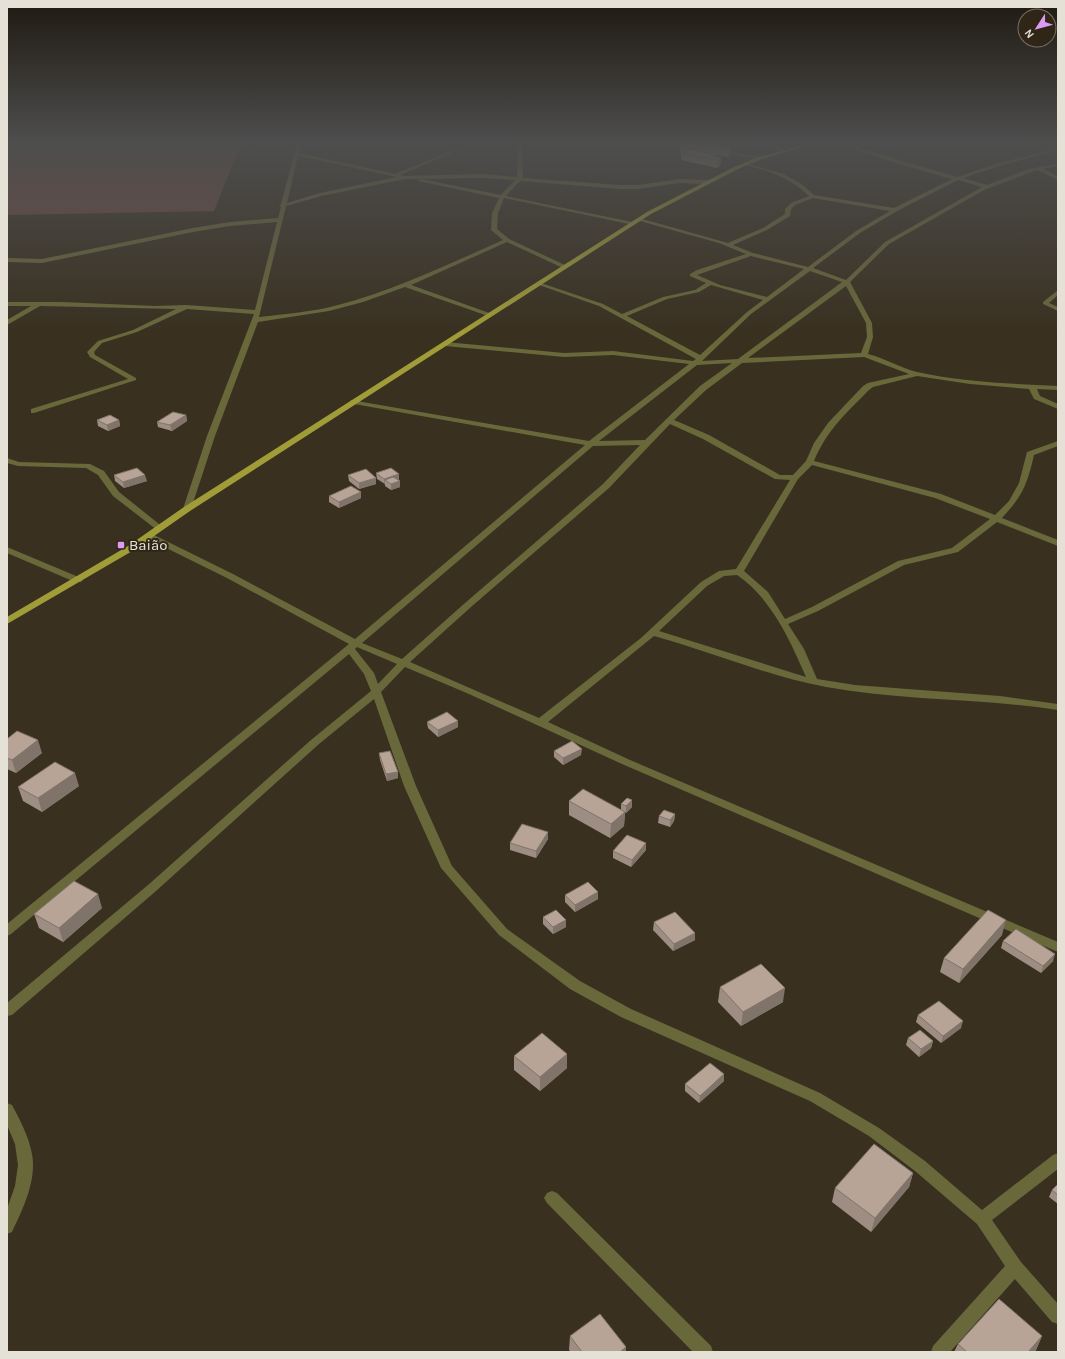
<svg xmlns="http://www.w3.org/2000/svg" width="1065" height="1359" font-family="Karla,sans-serif">
  <style>
    .green { fill: #734940 }
    .lines { fill: none; stroke-linecap: round; stroke-linejoin: round }
    .minor { fill: #69683b; fill-rule: evenodd }
    .major { fill: #a09c38; fill-rule: evenodd }
    .wall { fill: #9d8d82 }
    .shaded-wall { fill: #80736a }
    .building { fill: #b7a497; stroke: #80736a }
    .poi-dot { fill: #dd99f3; stroke: #2f2617; stroke-width: 1.5 }
    .labels { text-anchor: middle; dominant-baseline: central; stroke-width: 4; stroke-linejoin: round; paint-order: stroke }
    .poi-label { font-size: 15px; fill: #e6e1d7; stroke: #2f2617; text-anchor: start }
  </style>
  <rect width="100%" height="100%" fill="#393020"/>
  <polygon class="green" points="7,143 241,143 214,211 7,215"/>
  <g class="lines">
    <g class="minor">
      <path d="M 297,143 L 301,143 L 299,153 L 395,174 L 470,143 L 475,143 L 400,175 L 404,176 L 483,174 L 517,177 L 518,149 L 520,143 L 524,143 L 522,149 L 523,178 L 620,185 L 638,185 L 679,179 L 707,180 L 710,182 L 707,184 L 679,183 L 638,189 L 620,189 L 520,181 L 506,196 L 637,223 L 634,225 L 504,198 L 498,213 L 497,229 L 509,239 L 567,266 L 567,268 L 563,268 L 507,242 L 411,285 L 492,314 L 492,316 L 488,316 L 405,287 L 363,302 L 329,311 L 258,322 L 215,436 L 191,509 L 187,511 L 184,511 L 183,509 L 207,436 L 254,314 L 187,309 L 137,332 L 102,343 L 94,352 L 95,355 L 136,378 L 136,380 L 34,413 L 31,413 L 31,409 L 128,379 L 90,357 L 87,352 L 98,341 L 133,330 L 176,309 L 40,306 L 7,325 L 7,320 L 31,306 L 7,306 L 7,302 L 62,302 L 155,306 L 186,305 L 255,310 L 277,222 L 230,226 L 193,232 L 42,263 L 7,262 L 7,258 L 42,259 L 193,228 L 230,222 L 278,218 L 281,207 L 279,206 L 281,204 ZM 298,156 L 397,177 L 320,193 L 287,203 ZM 483,178 L 515,180 L 501,195 L 421,179 L 418,181 L 499,198 L 492,213 L 491,230 L 503,240 C 449,264 395,290 338,305 C 312,312 285,314 259,317 L 286,206 L 321,196 L 405,179 Z"/>
      <polygon points="667,143 676,143 696,147 694,148"/>
      <polygon points="759,143 765,143 787,151 783,152"/>
      <path d="M 836,143 L 842,143 L 957,177 L 999,163 L 1058,148 L 1058,150 L 1003,165 L 963,178 L 987,185 L 1028,169 L 1058,164 L 1058,166 L 1043,169 L 1058,176 L 1058,180 L 1037,170 L 984,190 L 889,244 L 850,282 L 872,323 L 873,337 L 868,354 C 885,358 900,368 917,372 C 963,382 1011,384 1058,386 L 1058,390 L 1037,389 L 1040,396 L 1058,404 L 1058,409 L 1034,399 L 1029,389 L 970,384 L 917,376 L 873,387 L 869,390 C 846,413 827,430 814,461 L 941,494 L 995,515 L 1009,501 L 1019,483 L 1027,452 L 1058,441 L 1058,446 L 1034,455 C 1027,485 1023,495 1002,518 L 1058,540 L 1058,546 L 997,522 L 958,552 L 904,565 L 818,611 L 788,624 L 804,649 L 817,679 L 855,685 L 1000,696 L 1058,704 L 1058,710 C 981,698 902,701 826,687 C 767,676 712,652 654,636 L 548,722 L 630,760 L 1058,942 L 1058,952 L 622,764 L 469,694 L 405,667 L 381,692 L 416,786 L 452,866 L 507,929 L 580,981 L 631,1009 L 820,1093 L 879,1128 L 925,1161 L 982,1210 L 1053,1155 L 1058,1153 L 1058,1169 L 992,1220 L 1021,1262 L 1058,1304 L 1058,1324 L 1052,1322 L 1015,1279 L 950,1352 L 931,1352 L 933,1346 L 1005,1266 L 977,1224 L 915,1171 L 869,1136 L 810,1101 L 621,1017 L 570,989 L 499,935 L 441,868 L 404,786 L 374,699 L 319,744 L 156,891 L 12,1015 L 7,1016 L 7,1003 L 148,885 L 311,740 L 371,691 L 364,674 L 349,654 L 11,934 L 7,936 L 7,924 L 349,644 L 227,578 L 146,538 L 145,536 L 146,534 L 152,534 L 233,574 L 355,639 L 585,445 L 354,404 L 350,402 L 351,400 L 589,441 L 689,364 L 613,355 L 564,357 L 445,346 L 442,344 L 445,342 L 564,353 L 613,351 L 693,361 L 696,359 L 599,306 L 536,284 L 541,283 L 603,304 L 622,314 L 663,297 L 695,290 L 706,283 L 690,276 L 690,274 L 697,270 L 746,254 L 719,243 L 636,220 L 639,218 L 728,243 L 763,228 L 785,214 L 785,209 L 791,203 L 809,196 C 791,178 769,171 745,165 L 745,163 L 784,174 L 800,183 L 814,195 L 894,208 L 952,179 L 902,165 ZM 958,180 L 982,187 L 885,242 L 846,280 L 813,268 L 860,233 L 897,211 ZM 813,198 L 890,211 L 856,231 L 808,267 L 753,253 L 733,245 L 767,230 L 790,216 L 791,209 L 795,205 ZM 751,256 L 804,269 L 767,297 L 720,285 L 697,275 ZM 810,271 L 842,282 L 738,359 L 702,361 L 751,314 ZM 711,285 L 763,300 L 747,312 L 700,355 L 627,316 L 667,299 L 699,292 ZM 846,286 L 866,323 L 867,337 L 861,353 L 748,358 ZM 864,357 L 909,374 L 868,383 L 863,386 L 828,423 L 814,443 L 806,461 L 793,475 L 780,475 L 709,435 L 674,420 L 706,390 L 742,363 ZM 732,363 L 700,386 L 645,440 L 599,441 L 697,365 ZM 670,424 L 703,439 L 775,479 L 790,480 L 736,569 L 719,571 L 701,582 L 641,638 L 539,718 L 410,662 L 471,607 L 609,488 ZM 640,445 L 603,484 L 465,603 L 402,659 L 362,643 L 593,446 ZM 812,465 L 935,498 L 990,519 L 952,548 L 898,561 L 812,607 L 785,619 L 768,592 L 744,571 L 798,479 ZM 737,575 C 771,598 790,640 806,677 L 659,631 L 707,586 L 724,576 ZM 357,647 L 397,664 L 378,684 L 374,673 L 355,649 Z"/>
      <polygon points="718,150 760,157 762,158 760,159 716,152"/>
      <polygon points="1058,290 1058,295 1049,303 1058,307 1058,311 1043,304 1043,302"/>
      <polygon points="7,458 19,462 90,464 104,471 119,492 164,528 163,530 157,530 113,496 98,475 86,468 18,466 7,463"/>
      <polygon points="7,547 81,578 83,580 81,582 75,582 7,553"/>
      <path d="M 7,1103 L 12,1105 C 20,1120 29,1137 32,1154 C 37,1180 23,1209 12,1232 L 7,1234 L 7,1209 L 15,1186 L 18,1165 L 15,1144 L 7,1125 Z"/>
      <polygon points="552,1191 557,1193 711,1346 713,1352 693,1352 547,1203 544,1198 547,1193"/>
    </g>
    <polygon class="major" points="811,143 817,143 762,159 738,169 651,214 190,511 134,550 7,624 7,617 128,546 184,507 647,212 734,167 758,157"/>
  </g>
  <g class="wall">
    <polygon points="685,143 731,147 730,155 728,157 716,155 716,157 721,158 720,166 717,168 681,160 681,154 680,154 680,146"/>
    <polygon points="186,415 187,421 172,431 158,427 157,422"/>
    <polygon points="97,420 119,420 120,426 108,431 98,426"/>
    <polygon points="376,473 399,480 398,480 400,481 400,487 391,490 385,486 385,484 377,479"/>
    <polygon points="114,475 147,481 124,488 115,481"/>
    <polygon points="348,475 376,478 376,484 359,489 349,481"/>
    <polygon points="329,496 361,498 339,508 329,502"/>
    <polygon points="427,722 458,727 438,737 428,728"/>
    <polygon points="7,739 42,753 16,773 7,769"/>
    <polygon points="554,751 581,755 563,765 554,757"/>
    <polygon points="379,753 398,772 398,778 387,781 380,760"/>
    <polygon points="79,786 42,812 23,801 18,787"/>
    <polygon points="632,800 632,807 626,813 625,812 624,826 610,838 569,815 569,801 621,810 621,804"/>
    <polygon points="675,814 674,821 670,827 658,823 659,816"/>
    <polygon points="548,832 548,839 536,858 510,850 510,843"/>
    <polygon points="646,850 631,867 613,858 613,851"/>
    <polygon points="565,895 598,899 575,912 565,902"/>
    <polygon points="102,908 63,942 39,928 34,914"/>
    <polygon points="543,917 566,927 553,934 543,924"/>
    <polygon points="654,922 695,933 695,940 673,951 653,930"/>
    <polygon points="1002,935 959,983 940,972 944,958"/>
    <polygon points="1003,941 1053,961 1041,973 1001,948"/>
    <polygon points="720,987 783,1002 741,1026 718,1002"/>
    <polygon points="918,1015 961,1028 941,1043 916,1022"/>
    <polygon points="908,1038 933,1041 931,1048 919,1057 906,1045"/>
    <polygon points="567,1054 567,1068 540,1091 514,1070 514,1056"/>
    <polygon points="724,1081 699,1103 685,1091 685,1084"/>
    <polygon points="913,1173 909,1187 871,1232 832,1202 835,1188"/>
    <polygon points="1058,1184 1058,1204 1049,1197 1052,1190"/>
    <polygon points="570,1336 626,1352 571,1352 569,1350"/>
    <polygon points="1042,1336 1036,1350 1034,1352 954,1352 958,1344"/>
  </g>
  <g class="shaded-wall">
    <polygon points="701,144 700,152 692,154 693,148"/>
    <polygon points="731,147 730,155 728,157 729,149"/>
    <polygon points="721,158 720,166 717,168 717,160"/>
    <polygon points="186,415 187,421 172,431 170,425"/>
    <polygon points="119,420 120,426 108,431 107,425"/>
    <polygon points="399,474 399,480 389,483 385,480 385,485 384,479"/>
    <polygon points="145,475 147,481 124,488 123,482"/>
    <polygon points="376,478 376,484 359,489 359,483"/>
    <polygon points="400,481 400,487 391,490 391,484"/>
    <polygon points="361,492 361,498 339,508 339,502"/>
    <polygon points="458,721 458,727 438,737 438,730"/>
    <polygon points="38,740 42,753 16,773 12,760"/>
    <polygon points="582,749 581,755 563,765 563,758"/>
    <polygon points="398,772 398,778 387,781 386,774"/>
    <polygon points="75,773 79,786 42,812 38,798"/>
    <polygon points="632,800 632,807 626,813 626,806"/>
    <polygon points="625,812 624,826 610,838 611,824"/>
    <polygon points="675,814 674,821 670,827 670,820"/>
    <polygon points="548,832 548,839 536,858 536,851"/>
    <polygon points="646,843 646,850 631,867 632,860"/>
    <polygon points="598,892 598,899 575,912 575,905"/>
    <polygon points="98,894 102,908 63,942 59,928"/>
    <polygon points="566,920 566,927 553,934 553,927"/>
    <polygon points="1006,920 1002,935 959,983 963,969"/>
    <polygon points="695,933 695,940 673,951 674,944"/>
    <polygon points="1055,954 1053,961 1041,973 1043,966"/>
    <polygon points="785,988 783,1002 741,1026 743,1012"/>
    <polygon points="963,1021 961,1028 941,1043 943,1036"/>
    <polygon points="933,1041 931,1048 919,1057 921,1049"/>
    <polygon points="567,1054 567,1068 540,1091 540,1077"/>
    <polygon points="724,1074 724,1081 699,1103 700,1096"/>
    <polygon points="913,1173 909,1187 871,1232 875,1218"/>
    <polygon points="1042,1336 1036,1350 1034,1352 1028,1352"/>
    <polygon points="626,1347 626,1352 620,1352"/>
  </g>
  <g class="building">
    <polygon points="685,143 707,143 731,147 729,149 701,144 693,148 680,146"/>
    <polygon points="688,149 717,155 714,156 721,158 717,160 681,152"/>
    <polygon points="173,412 186,415 170,425 157,422"/>
    <polygon points="110,415 119,420 107,425 97,420"/>
    <polygon points="137,468 145,475 123,482 114,475"/>
    <polygon points="391,468 399,474 384,479 376,473"/>
    <polygon points="366,469 376,478 359,483 348,475"/>
    <polygon points="393,477 400,481 391,484 385,480"/>
    <polygon points="351,486 361,492 339,502 329,496"/>
    <polygon points="447,712 458,721 438,730 427,722"/>
    <polygon points="17,731 38,740 12,760 7,758 7,739"/>
    <polygon points="572,741 582,749 563,758 554,751"/>
    <polygon points="390,751 398,772 386,774 379,753"/>
    <polygon points="55,762 75,773 38,798 18,787"/>
    <polygon points="583,789 625,812 611,824 569,801"/>
    <polygon points="627,798 632,800 626,806 621,804"/>
    <polygon points="664,810 675,814 670,820 659,816"/>
    <polygon points="522,824 548,832 536,851 510,843"/>
    <polygon points="627,835 646,843 632,860 613,851"/>
    <polygon points="74,881 98,894 59,928 34,914"/>
    <polygon points="588,882 598,892 575,905 565,895"/>
    <polygon points="556,910 566,920 553,927 543,917"/>
    <polygon points="988,910 1006,920 963,969 944,958"/>
    <polygon points="675,912 695,933 674,944 654,922"/>
    <polygon points="1016,929 1055,954 1043,966 1003,941"/>
    <polygon points="761,964 785,988 743,1012 720,987"/>
    <polygon points="939,1001 963,1021 943,1036 918,1015"/>
    <polygon points="920,1030 933,1041 921,1049 908,1038"/>
    <polygon points="542,1033 567,1054 540,1077 514,1056"/>
    <polygon points="710,1063 724,1074 700,1096 685,1084"/>
    <polygon points="874,1144 913,1173 875,1218 835,1188"/>
    <polygon points="1058,1184 1058,1195 1052,1190"/>
    <polygon points="999,1299 1042,1336 1028,1352 967,1352 958,1344"/>
    <polygon points="600,1314 626,1347 620,1352 582,1352 570,1336"/>
  </g>
  <linearGradient id="sky" x2="0" y2="1"><stop stop-color="#1f1a12"/><stop offset="0.43" stop-color="#4e4e4e"/><stop offset="1" stop-color="#4e4e4e" stop-opacity="0"/></linearGradient>
  <rect width="1065" height="333" fill="url(#sky)"/>
  <rect class="poi-dot" x="117" y="541" width="8" height="8" rx="2"/>
  <g class="labels">
    <g class="poi-label">
      <text x="129" y="545">Baião</text>
    </g>
  </g>
  <rect width="1065" height="1359" fill="none" stroke="#e6e1d7" stroke-width="16"/>
  <g transform="translate(1037 28) rotate(234)"><circle r="19" fill="#2f2617" stroke="#787164"/>
  <path d="M0-3L7 15L0 10L-7 15Z" fill="#dd99f3"/>
  <text y="-6" font-size="11" font-weight="bold" text-anchor="middle" fill="#e6e1d7">N</text>
  </g>
</svg>
